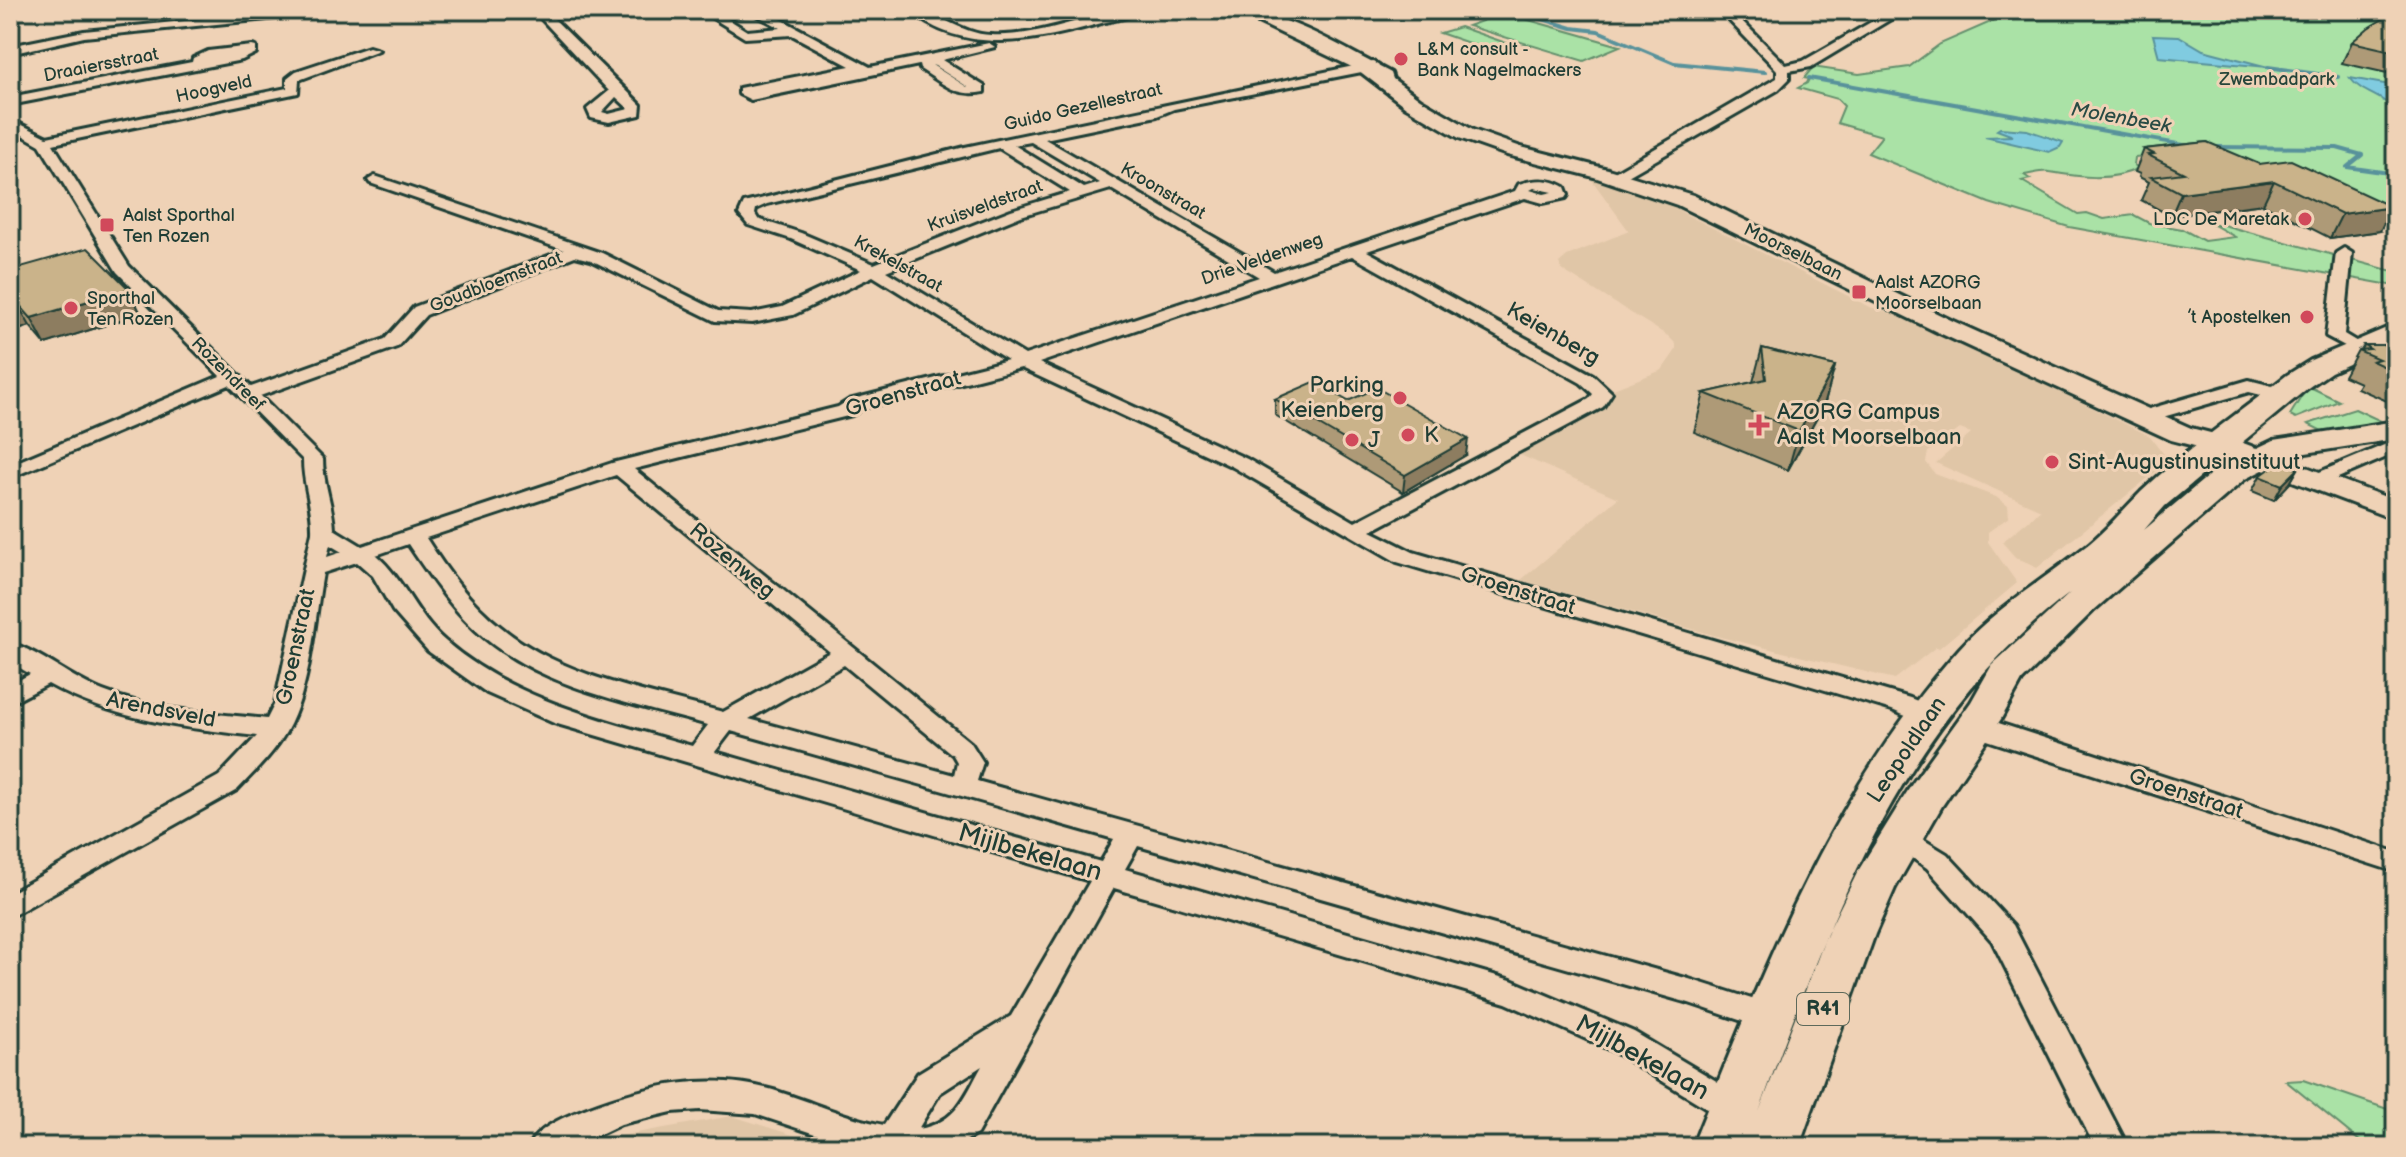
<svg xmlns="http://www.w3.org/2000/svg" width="2406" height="1157" font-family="'Balsamiq Sans',sans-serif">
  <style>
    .built { fill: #e0c6a7 }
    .green { fill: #aae2a6; stroke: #64906d; stroke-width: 2 }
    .water { fill: #80cbe0; stroke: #59929b; stroke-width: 2 }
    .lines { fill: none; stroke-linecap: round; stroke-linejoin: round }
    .stream { stroke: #59929b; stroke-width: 4 }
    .street-casing { stroke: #1f3d34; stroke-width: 6 }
    .secondary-casing { stroke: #1f3d34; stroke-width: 6 }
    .primary-casing { stroke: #1f3d34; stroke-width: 6 }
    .street { fill: #efd2b6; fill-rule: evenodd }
    .secondary { fill: #efd2b6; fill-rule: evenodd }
    .primary { fill: #efd2b6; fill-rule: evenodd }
    .wall { fill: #ae9a77; stroke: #1f3d34; stroke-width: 2 }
    .shaded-wall { fill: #8d7d61; stroke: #1f3d34; stroke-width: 2 }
    .building { fill: #cab38a; stroke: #1f3d34; stroke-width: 2 }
    .poi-dot { fill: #d1495b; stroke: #efd2b6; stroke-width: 3 }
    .labels { text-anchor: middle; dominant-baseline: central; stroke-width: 6; stroke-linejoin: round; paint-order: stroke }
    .far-poi-label { font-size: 18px; fill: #1f3d34; stroke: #efd2b6; text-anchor: start }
    .far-street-label { font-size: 18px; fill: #1f3d34; stroke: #efd2b6 }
    .far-park-label { font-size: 18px; fill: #26453a; stroke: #efd2b6 }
    .far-water-label { font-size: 20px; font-style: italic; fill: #294b45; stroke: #efd2b6 }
    .shield { fill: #efd2b6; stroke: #5d6a5b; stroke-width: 2 }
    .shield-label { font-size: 20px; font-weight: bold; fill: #1f3d34 }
    .street-label { font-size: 22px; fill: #1f3d34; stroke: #efd2b6 }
    .poi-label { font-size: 22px; fill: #1f3d34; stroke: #efd2b6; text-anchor: start }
    .near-street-label { font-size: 26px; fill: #1f3d34; stroke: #efd2b6 }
  </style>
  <rect width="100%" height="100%" fill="#efd2b6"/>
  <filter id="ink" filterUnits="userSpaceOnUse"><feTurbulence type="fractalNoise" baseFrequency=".0125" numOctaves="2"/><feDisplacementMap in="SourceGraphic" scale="16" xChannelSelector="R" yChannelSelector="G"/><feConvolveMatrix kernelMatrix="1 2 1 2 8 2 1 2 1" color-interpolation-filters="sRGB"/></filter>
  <g filter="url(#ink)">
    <g class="built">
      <polygon points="1589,176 1663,200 1685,214 1870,307 1908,318 2150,436 2169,461 2037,568 2016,558 2002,542 2041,510 1936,463 1971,433 1960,429 1928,452 1926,462 1935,474 1996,497 2008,506 2009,517 1988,532 1988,542 2017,583 1939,648 1936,647 1895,679 1720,637 1521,580 1618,498 1509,450 1603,393 1662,370 1676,350 1676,344 1668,336 1562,270 1559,263 1567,256 1629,231"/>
      <polygon points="732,1116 831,1147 582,1147 591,1141"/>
    </g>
    <g class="green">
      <path d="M 2018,10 L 2343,10 L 2396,21 L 2396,224 C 2325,173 2222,146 2135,158 L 2134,165 L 2139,168 C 2111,182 2079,177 2050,172 C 2043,170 2032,174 2024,175 L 2030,179 L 2022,181 L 2078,214 L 2087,213 L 2104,219 L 2134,215 L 2149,223 L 2182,229 L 2204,241 L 2235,237 L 2214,225 L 2223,225 L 2396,272 L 2396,286 L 2069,227 L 1989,203 L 1868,153 L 1882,136 L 1837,123 L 1844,106 L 1837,99 L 1798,88 L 1807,83 L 1809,79 L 1804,78 L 1813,67 L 1859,74 L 1909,67 L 1940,44 Z"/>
      <polygon points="1504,13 1620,46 1584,61 1468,26"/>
      <polygon points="1460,27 1506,43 1486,49 1440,33"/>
      <polygon points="2308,386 2339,401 2296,418 2290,415"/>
      <polygon points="2355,409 2385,423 2322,431 2308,424"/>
      <polygon points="2303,1080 2396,1112 2396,1147 2367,1147 2286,1081"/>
    </g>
    <g class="water">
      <polygon points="2153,35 2179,36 2203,50 2268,67 2159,57"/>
      <path d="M 2350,78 L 2396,86 L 2396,111 C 2383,95 2362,94 2350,78 Z"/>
      <polygon points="2000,128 2027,130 2063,142 2060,147 2049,152 1985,137 2013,136 1997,130"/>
    </g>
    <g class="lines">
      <g class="stream">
        <polyline points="1513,10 1572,28 1598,31 1674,63 1765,72"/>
        <polyline points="2268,67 2338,77"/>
        <polyline points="1809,78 2189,146"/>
        <polyline points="2214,147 2337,148 2362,155 2347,167 2396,174"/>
      </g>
      <g class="street-casing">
        <g id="street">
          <polygon points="295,10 335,10 329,13 84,37 10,54 10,46 84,31"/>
          <path d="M 533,10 L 545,10 L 641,105 L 640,115 L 609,122 L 591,118 L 587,109 L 609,91 ZM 616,97 L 629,109 L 609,114 L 602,112 Z"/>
          <path d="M 706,10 L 764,10 L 870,67 L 989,43 L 995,47 L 942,60 L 984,86 L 984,92 C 956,98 943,83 920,69 L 919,65 L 751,100 L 739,94 L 739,88 L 850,66 L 792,35 L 745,38 L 706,14 ZM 754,14 L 781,28 L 747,31 L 725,17 ZM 932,65 L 935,66 L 968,87 L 967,87 Z"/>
          <path d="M 908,10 C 938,10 960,34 991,35 C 1044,38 1092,10 1145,10 C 1132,18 1112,20 1098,24 C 1034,42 965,56 908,10 Z"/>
          <polygon points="1719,10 1731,10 1786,65 1803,61 1892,10 1906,10 1811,67 1789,71 1789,79 1778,90 1621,180 1611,180 1611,174 1777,78 1777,70"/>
          <polygon points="252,46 256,47 256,53 242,60 10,105 10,97 192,62 193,58 208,51"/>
          <path d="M 369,47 L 379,50 L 299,80 L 298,93 L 53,144 L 129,266 L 251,387 L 385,339 L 414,307 L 564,250 L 370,183 L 368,180 L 375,176 L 602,253 L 718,311 L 752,313 L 782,307 L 861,270 L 791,239 L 748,225 L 739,214 L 744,203 L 965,147 L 1373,62 L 1379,66 L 1377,69 L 1174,109 L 1157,116 L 1045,139 L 1274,272 L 1515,191 L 1519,184 C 1535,179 1550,178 1565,187 L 1568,195 L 1566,198 L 1543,203 L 1525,198 L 1367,251 L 1593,375 L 1612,393 L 1603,407 L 1371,531 L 1413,552 L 1910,698 L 1940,710 L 1943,716 L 1940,722 C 1924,727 1907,716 1892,710 L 1397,562 L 1233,467 L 1021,368 L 863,408 L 852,415 L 634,469 L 971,743 L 983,762 L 977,781 L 1689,979 L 1780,1008 L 1784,1017 L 1780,1026 L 1769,1030 L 1689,1003 L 1138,846 L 1125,869 L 1511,980 L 1634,1032 L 1745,1098 L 1750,1108 L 1745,1118 L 1734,1122 L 1723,1118 L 1613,1051 L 1506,1003 L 1114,888 L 977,1134 L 955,1147 L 854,1147 L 755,1114 L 700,1110 L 672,1112 L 621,1124 L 573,1147 L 528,1147 C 537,1127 567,1116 587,1108 C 647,1085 709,1072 773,1090 C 810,1101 846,1118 884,1125 L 918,1073 L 1011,1016 L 1090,881 L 554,723 L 487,693 L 428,651 L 393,611 L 373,576 L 357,562 L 323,573 C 314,622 311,689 286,732 C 273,754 255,771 237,790 L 10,917 L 10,893 L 219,776 L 257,736 C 184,728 113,720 48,684 L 10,704 L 10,685 L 30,674 L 10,662 L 10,643 C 39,651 72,679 103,691 C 155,711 212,713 267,719 L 275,703 L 312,532 C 313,507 303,486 303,460 L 229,385 L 10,478 L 10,465 L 220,376 L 117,272 L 40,145 L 10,128 L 10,119 L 47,137 L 287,88 L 287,78 L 296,71 ZM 1031,142 L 1100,183 L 1084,188 L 1014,145 ZM 999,148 L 1070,192 L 1011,210 L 874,264 L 801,233 L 758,219 L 755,214 L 756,209 L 767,204 ZM 1534,188 L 1553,192 L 1544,194 L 1530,190 ZM 1111,189 L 1259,277 L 1025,355 L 886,271 L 1021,216 ZM 575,256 L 591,260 L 715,321 L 752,323 L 793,315 L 873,276 L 1008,360 L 849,400 L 838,407 L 612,463 L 362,546 L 334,529 C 333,505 323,484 323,459 L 260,396 L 397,347 L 426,315 ZM 1352,256 L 1581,383 L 1593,394 L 1589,399 L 1355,522 L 1247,459 L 1039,363 ZM 616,475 L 830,652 L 723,712 C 649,692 561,677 501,627 C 470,603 447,571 426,538 ZM 408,544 C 431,578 454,613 486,639 C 547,689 634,704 708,725 L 692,746 C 607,721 514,701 445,641 C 416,616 404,579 376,555 ZM 330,545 L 342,552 L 327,557 ZM 844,665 L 953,755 L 957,762 L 954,775 L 749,719 ZM 731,731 L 1114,839 L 1101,862 L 715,752 ZM 982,1066 C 965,1096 957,1123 918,1129 L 940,1093 Z"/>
          <polygon points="2344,248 2352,253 2344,334 2369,349 2366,353 2360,354 2326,336 2336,253"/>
          <polygon points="2249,380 2288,390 2290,394 2281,400 2249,392 2156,419 2147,413 2149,409"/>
          <polygon points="2396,440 2396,453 2324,484 2310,484 2307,480 2310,476"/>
          <polygon points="1977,716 2396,852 2396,872 1984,739 1968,731 1965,725 1968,719"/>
          <polygon points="1901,826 1947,854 2013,925 2128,1147 2095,1147 1992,941 1927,868 1891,843 1888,836 1891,829"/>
        </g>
      </g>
      <g class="secondary-casing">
        <g id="secondary">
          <path d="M 1233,10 C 1283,10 1347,50 1391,73 L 1393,79 L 1420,99 L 1473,130 L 1521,147 L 1608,169 L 1693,195 L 1953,321 L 2191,428 L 2230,438 L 2396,501 L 2396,520 L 2210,450 L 2171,440 L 1935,331 L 1677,205 L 1594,177 L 1507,155 L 1459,138 L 1406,107 L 1358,70 Z"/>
          <polygon points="2375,10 2396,10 2396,18 2377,13"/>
        </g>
      </g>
      <g class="primary-casing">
        <path id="primary" d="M 2396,324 L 2396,343 L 2331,372 L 2309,387 L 2165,506 L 2144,530 L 2221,465 L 2274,440 L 2396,421 L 2396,439 L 2293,455 L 2245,479 L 2093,611 L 2022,681 L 2001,719 L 1942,806 L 1895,888 L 1875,934 L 1799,1147 L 1692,1147 C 1762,972 1831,792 1959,649 C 1997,607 2046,578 2090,543 C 2109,527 2124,509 2141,492 C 2184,451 2240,412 2287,375 L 2311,360 ZM 2070,593 L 1992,665 L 1971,702 L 1912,784 L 1858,871 L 1827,934 L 1759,1112 C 1827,923 1904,718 2070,593 Z"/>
      </g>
      <use href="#street" class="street"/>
      <use href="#secondary" class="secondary"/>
      <use href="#primary" class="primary"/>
    </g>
    <g class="wall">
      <polygon points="2396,11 2396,75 2342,63 2352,42"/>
      <polygon points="2207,142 2380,231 2330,238 2263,204 2171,216 2141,200 2149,182 2139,177 2140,174 2135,172 2144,149"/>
      <polygon points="10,265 14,269 141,314 45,344 30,326 18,330 10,320"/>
      <polygon points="2396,330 2396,403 2387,401 2357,388 2360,383 2344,376 2358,350 2361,349 2364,345 2384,345 2392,332"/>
      <polygon points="1762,348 1835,366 1824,405 1788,470 1694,432 1704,393 1753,382"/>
      <polygon points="1275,399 1348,401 1466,455 1403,492 1275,415"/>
      <polygon points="2298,469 2290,483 2274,500 2252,491 2260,476"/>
    </g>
    <g class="shaded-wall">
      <polygon points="2274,181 2263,204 2171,216 2181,193"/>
      <polygon points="2392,207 2380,231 2330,238 2342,214"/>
      <polygon points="129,289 141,314 45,344 31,318"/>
      <polygon points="16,301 30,326 18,330 10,315 10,302"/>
      <polygon points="1835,366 1824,405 1788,470 1799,431"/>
      <polygon points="1468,439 1466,455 1403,492 1405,475"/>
      <polygon points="2298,469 2290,483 2274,500 2282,485"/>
    </g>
    <g class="building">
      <polygon points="2396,11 2396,52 2352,42 2368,28"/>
      <polygon points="2207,142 2259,164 2291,160 2392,207 2342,214 2274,181 2181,193 2151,177 2184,173 2148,155 2154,154 2144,149"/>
      <polygon points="88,248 129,289 31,318 16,301 10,302 10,265 14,269"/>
      <polygon points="2364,345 2396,345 2396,372 2372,361 2379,359 2358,350 2370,349"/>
      <polygon points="1762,348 1835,366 1799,431 1704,393 1766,379"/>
      <polygon points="1314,382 1348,401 1377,388 1468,439 1405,475 1275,399"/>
      <polygon points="2279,462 2298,469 2282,485 2260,476"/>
    </g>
  </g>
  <g class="poi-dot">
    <circle cx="1401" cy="59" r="8"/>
    <circle cx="2305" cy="219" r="8"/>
    <rect x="99" y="217" width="16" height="16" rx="4"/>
    <rect x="1851" y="284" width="16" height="16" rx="4"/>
    <circle cx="71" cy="308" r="8"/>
    <circle cx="2307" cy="317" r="8"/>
    <circle cx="1400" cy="398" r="8"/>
    <path d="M1755 413h8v8h8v8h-8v8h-8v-8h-8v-8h8z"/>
    <circle cx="1408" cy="435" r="8"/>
    <circle cx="1352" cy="440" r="8"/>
    <circle cx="2052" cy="462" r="8"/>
  </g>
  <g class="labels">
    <g class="far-poi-label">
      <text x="1417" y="49">L&amp;M consult -<tspan x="1417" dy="21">Bank Nagelmackers</tspan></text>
      <text x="123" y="215">Aalst Sporthal<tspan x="123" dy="21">Ten Rozen</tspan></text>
      <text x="2289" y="219" text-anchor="end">LDC De Maretak</text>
      <text x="1875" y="282">Aalst AZORG<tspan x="1875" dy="21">Moorselbaan</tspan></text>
      <text x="87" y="298">Sporthal<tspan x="87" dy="21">Ten Rozen</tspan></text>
      <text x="2291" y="317" text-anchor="end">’t Apostelken</text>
    </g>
    <g class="far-street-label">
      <text transform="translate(101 65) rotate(-11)">Draaiersstraat</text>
      <text transform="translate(214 89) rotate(-12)">Hoogveld</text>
      <text transform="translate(1083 107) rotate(-13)">Guido Gezellestraat</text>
      <text transform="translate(1163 191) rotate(30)">Kroonstraat</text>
      <text transform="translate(985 206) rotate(-20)">Kruisveldstraat</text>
      <text transform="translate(1793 252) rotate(26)">Moorselbaan</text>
      <text transform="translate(1262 259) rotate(-19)">Drie Veldenweg</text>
      <text transform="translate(898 264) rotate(29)">Krekelstraat</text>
      <text transform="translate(496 282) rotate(-21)">Goudbloemstraat</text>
      <text transform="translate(228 374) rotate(45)">Rozendreef</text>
    </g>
    <g class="far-park-label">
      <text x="2277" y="79">Zwembadpark</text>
    </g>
    <g class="far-water-label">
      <text transform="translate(2121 118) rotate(10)">Molenbeek</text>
    </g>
    <rect class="shield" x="1797" y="993" width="52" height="32" rx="6"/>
    <g class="shield-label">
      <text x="1823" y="1009">R41</text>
    </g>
    <g class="street-label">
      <text transform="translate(1553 334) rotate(30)">Keienberg</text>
      <text transform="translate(903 394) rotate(-16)">Groenstraat</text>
      <text transform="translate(732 561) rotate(40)">Rozenweg</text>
      <text transform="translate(1518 591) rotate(17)">Groenstraat</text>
      <text transform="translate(296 647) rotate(-78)">Groenstraat</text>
      <text transform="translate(161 710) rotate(11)">Arendsveld</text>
      <text transform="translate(1907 750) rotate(-56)">Leopoldlaan</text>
      <text transform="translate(2186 794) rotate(18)">Groenstraat</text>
    </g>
    <g class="poi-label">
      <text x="1384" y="385" text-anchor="end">Parking<tspan x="1384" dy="25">Keienberg</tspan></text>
      <text x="1777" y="412">AZORG Campus<tspan x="1777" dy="25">Aalst Moorselbaan</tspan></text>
      <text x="1424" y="435">K</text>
      <text x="1368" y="440">J</text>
      <text x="2068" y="462">Sint-Augustinusinstituut</text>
    </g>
    <g class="near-street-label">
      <text transform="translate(1030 853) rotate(16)">Mijlbekelaan</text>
      <text transform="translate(1642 1058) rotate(29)">Mijlbekelaan</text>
    </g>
  </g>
  <rect width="2406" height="1157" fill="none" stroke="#efd2b6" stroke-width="40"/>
  <rect x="20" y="20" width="2366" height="1117" fill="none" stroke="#1f3d34" stroke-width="3" filter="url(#ink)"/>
</svg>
